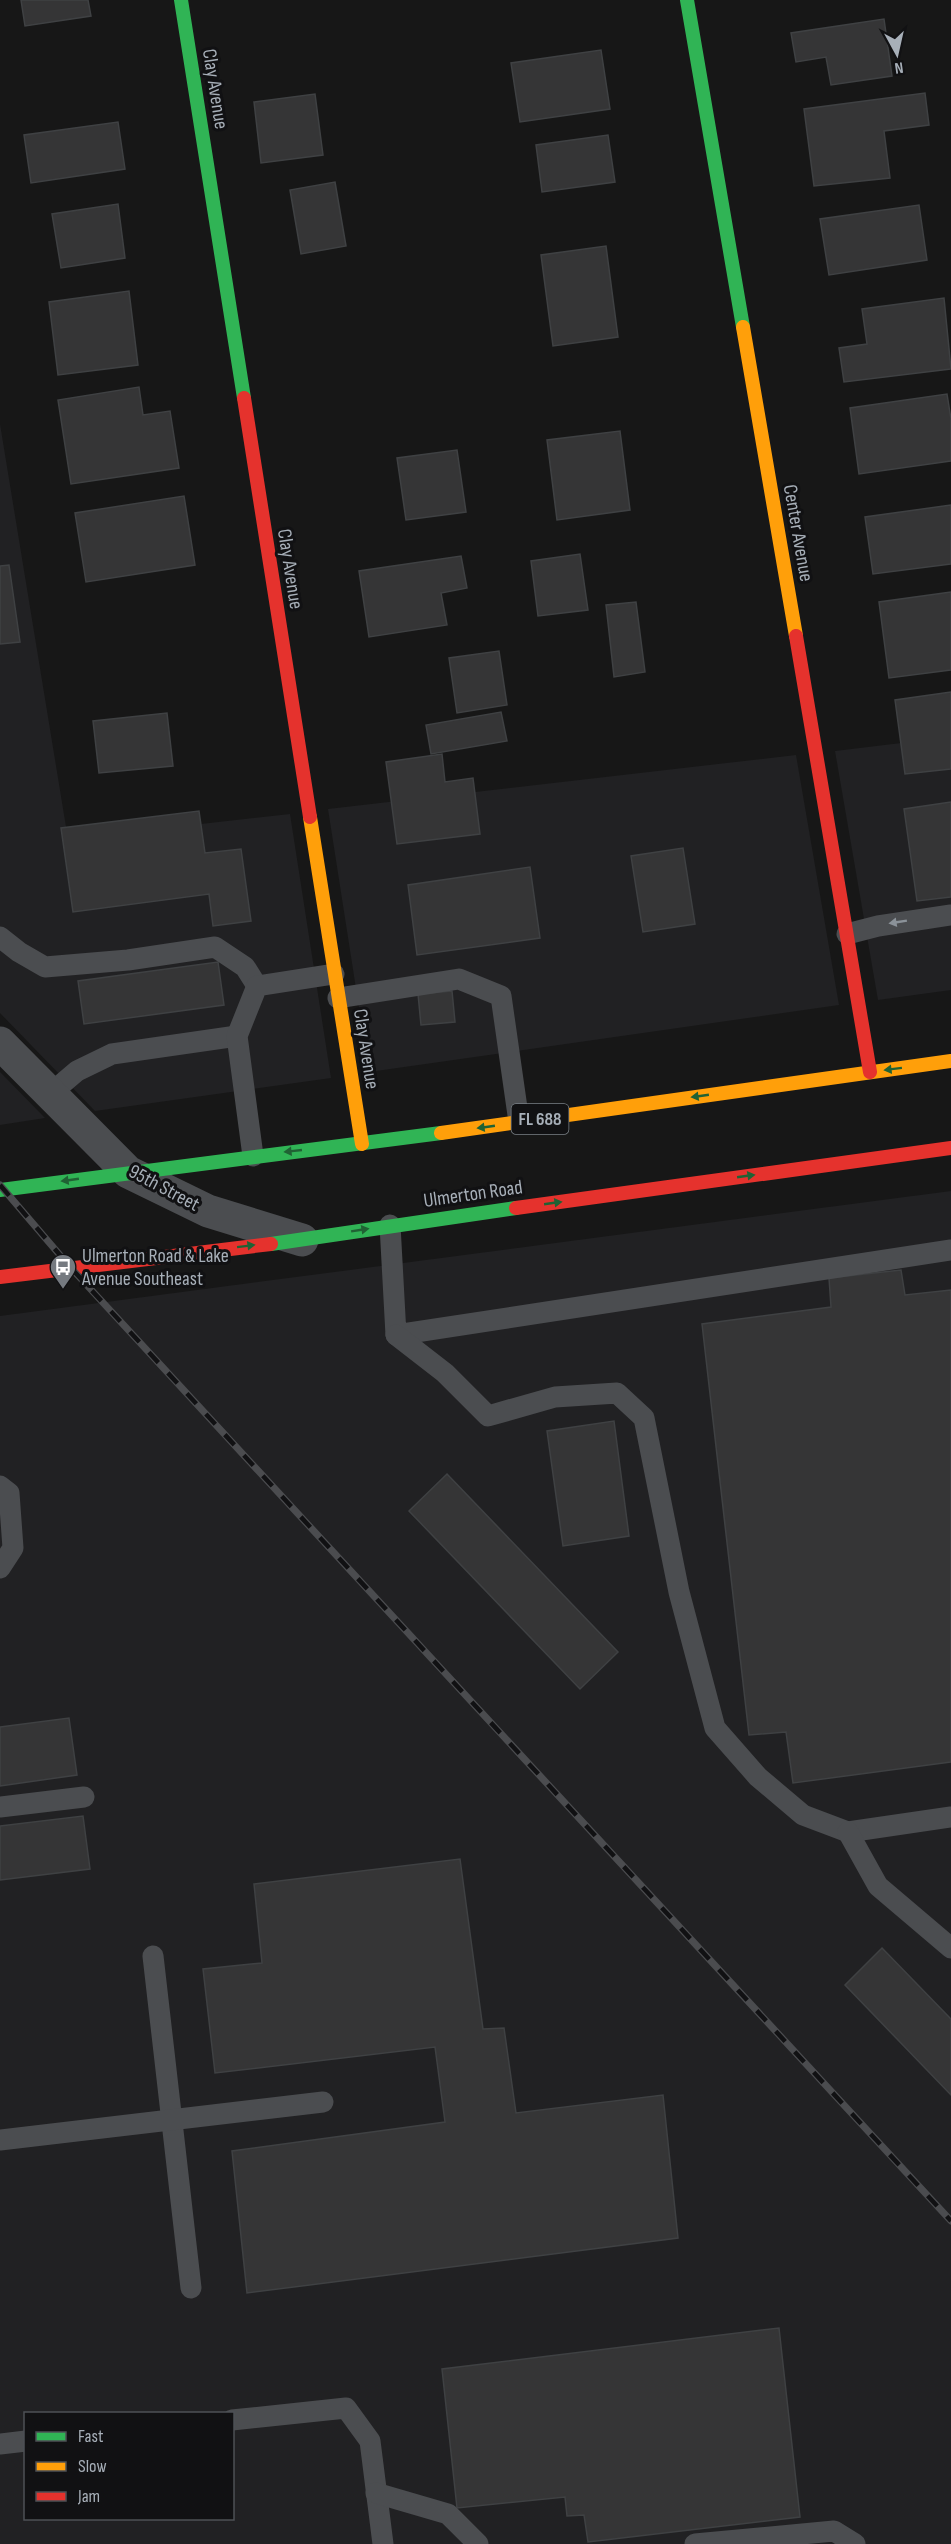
<svg xmlns="http://www.w3.org/2000/svg" width="951" height="2544" font-family="'Sofia Sans Condensed',sans-serif">
  <style>
    .built { fill: #212123; fill-rule: evenodd }
    .building { fill: #353536; stroke: #3f4143; stroke-width: 1.5 }
    .lines { fill: none; stroke-linecap: round; stroke-linejoin: round }
    .lane { stroke: #4b4d50; stroke-width: 21 }
    .street { stroke: #4b4d50; stroke-width: 33 }
    .fast { stroke: #30b455; stroke-width: 14 }
    .slow { stroke: #ff9f0a; stroke-width: 14 }
    .jam { stroke: #e5322d; stroke-width: 14 }
    .rail-casing { stroke: #4b4c4f; stroke-width: 7 }
    .rail { stroke: #111113; stroke-width: 4.5; stroke-dasharray: 14; stroke-linecap: butt }
    .oneway { fill: #8b9299 }
    .oneway2 { fill: #206234 }
    .labels { text-anchor: middle; dominant-baseline: central; stroke-width: 6; stroke-linejoin: round; paint-order: stroke }
    .shield { fill: #111113; stroke: #7a8086; stroke-width: 1.5 }
    .shield-label { font-size: 18px; font-weight: bold; fill: #a7afb8 }
    .street-label { font-size: 20px; fill: #a7afb8; stroke: #111113 }
    .poi-label { font-size: 20px; fill: #a7afb8; stroke: #111113; text-anchor: start }
  </style>
  <rect width="100%" height="100%" fill="#171717"/>
  <g class="built">
    <polygon points="0,424 68,839 290,814 331,1078 95,1111 0,1013"/>
    <polygon points="951,737 951,990 878,1000 835,751"/>
    <polygon points="796,755 839,1005 369,1072 328,809"/>
    <polygon points="0,1072 45,1118 0,1125"/>
    <path d="M 951,1191 L 951,2544 L 0,2544 L 0,1316 ZM 26,2414 L 232,2414 L 232,2518 L 26,2518 Z"/>
  </g>
  <g class="building">
    <polygon points="21,0 88,0 91,16 25,26"/>
    <polygon points="884,19 892,76 831,85 826,57 796,62 791,33"/>
    <polygon points="601,50 610,109 520,122 511,63"/>
    <polygon points="925,93 929,125 884,131 890,178 814,186 804,109"/>
    <polygon points="315,94 323,155 261,163 254,102"/>
    <polygon points="118,122 125,169 31,183 24,135"/>
    <polygon points="608,135 615,182 542,192 536,145"/>
    <polygon points="335,182 346,246 301,254 290,190"/>
    <polygon points="118,204 125,258 61,268 52,214"/>
    <polygon points="919,205 927,260 829,275 820,219"/>
    <polygon points="606,246 618,337 553,346 541,255"/>
    <polygon points="129,291 138,365 58,375 49,302"/>
    <polygon points="944,298 951,369 844,382 839,348 867,344 862,309"/>
    <polygon points="139,387 143,415 170,411 179,468 71,484 58,400"/>
    <polygon points="947,394 951,419 951,461 859,474 850,408"/>
    <polygon points="620,431 630,510 557,520 547,440"/>
    <polygon points="457,450 466,512 406,520 397,458"/>
    <polygon points="184,496 195,565 86,582 75,513"/>
    <polygon points="951,505 951,564 873,574 865,517"/>
    <polygon points="580,554 588,610 538,616 531,561"/>
    <polygon points="461,556 467,588 441,593 447,625 369,637 359,571"/>
    <polygon points="9,565 20,642 0,644 0,566"/>
    <polygon points="951,592 951,670 889,678 879,602"/>
    <polygon points="636,602 645,672 614,677 606,605"/>
    <polygon points="499,651 507,705 457,713 449,658"/>
    <polygon points="951,692 951,769 905,774 895,700"/>
    <polygon points="501,712 507,741 431,754 426,725"/>
    <polygon points="167,713 173,766 99,773 93,721"/>
    <polygon points="442,754 445,782 473,778 480,834 397,844 386,762"/>
    <polygon points="951,802 951,897 917,901 904,809"/>
    <polygon points="199,811 205,853 241,849 251,921 213,926 209,894 73,912 61,828"/>
    <polygon points="683,848 695,924 643,932 631,856"/>
    <polygon points="530,867 540,938 417,955 408,885"/>
    <polygon points="218,962 224,1005 84,1024 78,981"/>
    <polygon points="452,991 455,1022 421,1025 418,994"/>
    <polygon points="901,1270 905,1295 951,1290 951,1762 793,1783 786,1732 749,1735 702,1324 831,1307 829,1278"/>
    <polygon points="614,1421 629,1536 563,1546 547,1431"/>
    <polygon points="447,1474 618,1652 580,1689 409,1511"/>
    <polygon points="69,1718 77,1775 0,1786 0,1727"/>
    <polygon points="83,1816 90,1869 0,1880 0,1826"/>
    <polygon points="460,1859 483,2029 504,2028 516,2113 663,2095 678,2238 247,2293 232,2151 445,2122 435,2047 215,2073 203,1969 262,1963 254,1884"/>
    <polygon points="882,1948 951,2019 951,2095 845,1985"/>
    <polygon points="779,2328 800,2517 588,2542 584,2515 567,2516 565,2497 457,2508 442,2369"/>
  </g>
  <g class="lines">
    <g class="lane">
      <polyline points="847,934 878,926 951,915"/>
      <polyline points="0,937 19,952 45,967 128,960 215,947 245,967 257,986"/>
      <polyline points="338,998 459,979 501,996 519,1122"/>
      <polyline points="50,1094 77,1071 112,1054 237,1036"/>
      <polyline points="253,1156 237,1036 257,986 334,974"/>
      <polyline points="390,1225 396,1335 951,1250"/>
      <polyline points="396,1335 445,1373 488,1416 555,1397 617,1393 644,1418 679,1592 715,1728 758,1777 803,1815 848,1832 951,1817"/>
      <polyline points="0,1486 9,1493 13,1548 0,1568"/>
      <polyline points="0,1807 84,1797"/>
      <polyline points="848,1832 878,1886 951,1948"/>
      <polyline points="153,1956 191,2288"/>
      <polyline points="0,2140 323,2102"/>
      <polyline points="232,2420 346,2408 370,2441 383,2544"/>
      <polyline points="0,2444 26,2441"/>
      <polyline points="376,2493 448,2514 478,2544"/>
      <polyline points="695,2544 834,2531 855,2544"/>
    </g>
    <polyline class="street" points="0,1043 128,1172 208,1211 302,1240"/>
    <g class="fast">
      <polyline points="181,0 244,398"/>
      <polyline points="687,0 743,327"/>
      <polyline points="0,1190 441,1133"/>
      <polyline points="271,1244 516,1208"/>
    </g>
    <g class="slow">
      <polyline points="743,327 796,636"/>
      <polyline points="310,817 362,1144"/>
      <polyline points="441,1133 951,1061"/>
    </g>
    <g class="jam">
      <polyline points="244,398 310,817"/>
      <polyline points="796,636 870,1072"/>
      <polyline points="516,1208 951,1148"/>
      <polyline points="0,1277 271,1244"/>
    </g>
    <g class="rail-casing">
      <polyline id="rail" points="0,1185 71,1268 951,2221"/>
    </g>
    <use href="#rail" class="rail"/>
  </g>
  <defs><path id="oneway-solid" d="M-6-.8H1V-3.2L6.5 0L1 3.2V.8H-6Z" transform="scale(1.5)"/></defs>
  <use class="oneway" href="#oneway-solid" transform="translate(898 922) rotate(171)"/>
  <g class="oneway2">
    <use href="#oneway-solid" transform="translate(893 1069) rotate(173)"/>
    <use href="#oneway-solid" transform="translate(700 1096) rotate(172)"/>
    <use href="#oneway-solid" transform="translate(486 1127) rotate(172)"/>
    <use href="#oneway-solid" transform="translate(293 1151) rotate(174)"/>
    <use href="#oneway-solid" transform="translate(746 1176) rotate(-8)"/>
    <use href="#oneway-solid" transform="translate(70 1180) rotate(172)"/>
    <use href="#oneway-solid" transform="translate(553 1203) rotate(-8)"/>
    <use href="#oneway-solid" transform="translate(360 1230) rotate(-9)"/>
    <use href="#oneway-solid" transform="translate(246 1246) rotate(-7)"/>
  </g>
  <defs>
    <g id="bus-pin" transform="scale(1.35)"><path d="M0 17L-7.5 6A9.5 9.5 0 1 1 7.5 6Z" fill="#757a80" stroke="#111113"/><path d="M-5-6H5V4H4V6H2V4H-2V6H-4V4H-5ZM-3.5-4V0h7V-4ZM-3.5 1.2v1.5H-2V1.2ZM2 1.2v1.5H3.5V1.2Z" fill="#fff"/></g>
  </defs>
  <g fill-rule="evenodd">
    <use href="#bus-pin" x="63" y="1267"/>
  </g>
  <g class="labels">
    <rect class="shield" x="511.5" y="1104" width="57" height="30" rx="4.5"/>
    <g class="shield-label">
      <text x="540" y="1119">FL 688</text>
    </g>
    <g class="street-label">
      <text transform="translate(215 89) rotate(81)">Clay Avenue</text>
      <text transform="translate(798 533) rotate(80)">Center Avenue</text>
      <text transform="translate(290 569) rotate(81)">Clay Avenue</text>
      <text transform="translate(366 1049) rotate(81)">Clay Avenue</text>
      <text transform="translate(164 1188) rotate(28)">95th Street</text>
      <text transform="translate(473 1194) rotate(-8)">Ulmerton Road</text>
    </g>
    <g class="poi-label">
      <text x="82" y="1256">Ulmerton Road &amp; Lake<tspan x="82" dy="23">Avenue Southeast</tspan></text>
    </g>
  </g>
  <rect x="24" y="2412" width="210" height="108" fill="#111113" stroke="#4d5055" stroke-width="1.5"/>
  <rect x="36" y="2432" width="30" height="9" fill="#30b455" stroke="#4d5055" stroke-width="1.5"/>
  <text x="78" y="2442" font-size="18" fill="#a7afb8">Fast</text>
  <rect x="36" y="2462" width="30" height="9" fill="#ff9f0a" stroke="#4d5055" stroke-width="1.5"/>
  <text x="78" y="2472" font-size="18" fill="#a7afb8">Slow</text>
  <rect x="36" y="2492" width="30" height="9" fill="#e5322d" stroke="#4d5055" stroke-width="1.5"/>
  <text x="78" y="2502" font-size="18" fill="#a7afb8">Jam</text>
  <g transform="translate(897 54) rotate(172)" stroke="#111113" stroke-width="4.5" paint-order="stroke">
  <path d="M0-4.5L10 22L0 15L-10 22Z" fill="#a7afb8"/>
  <text y="-9" font-size="16" font-weight="bold" text-anchor="middle" fill="#a7afb8">N</text>
  </g>
</svg>
